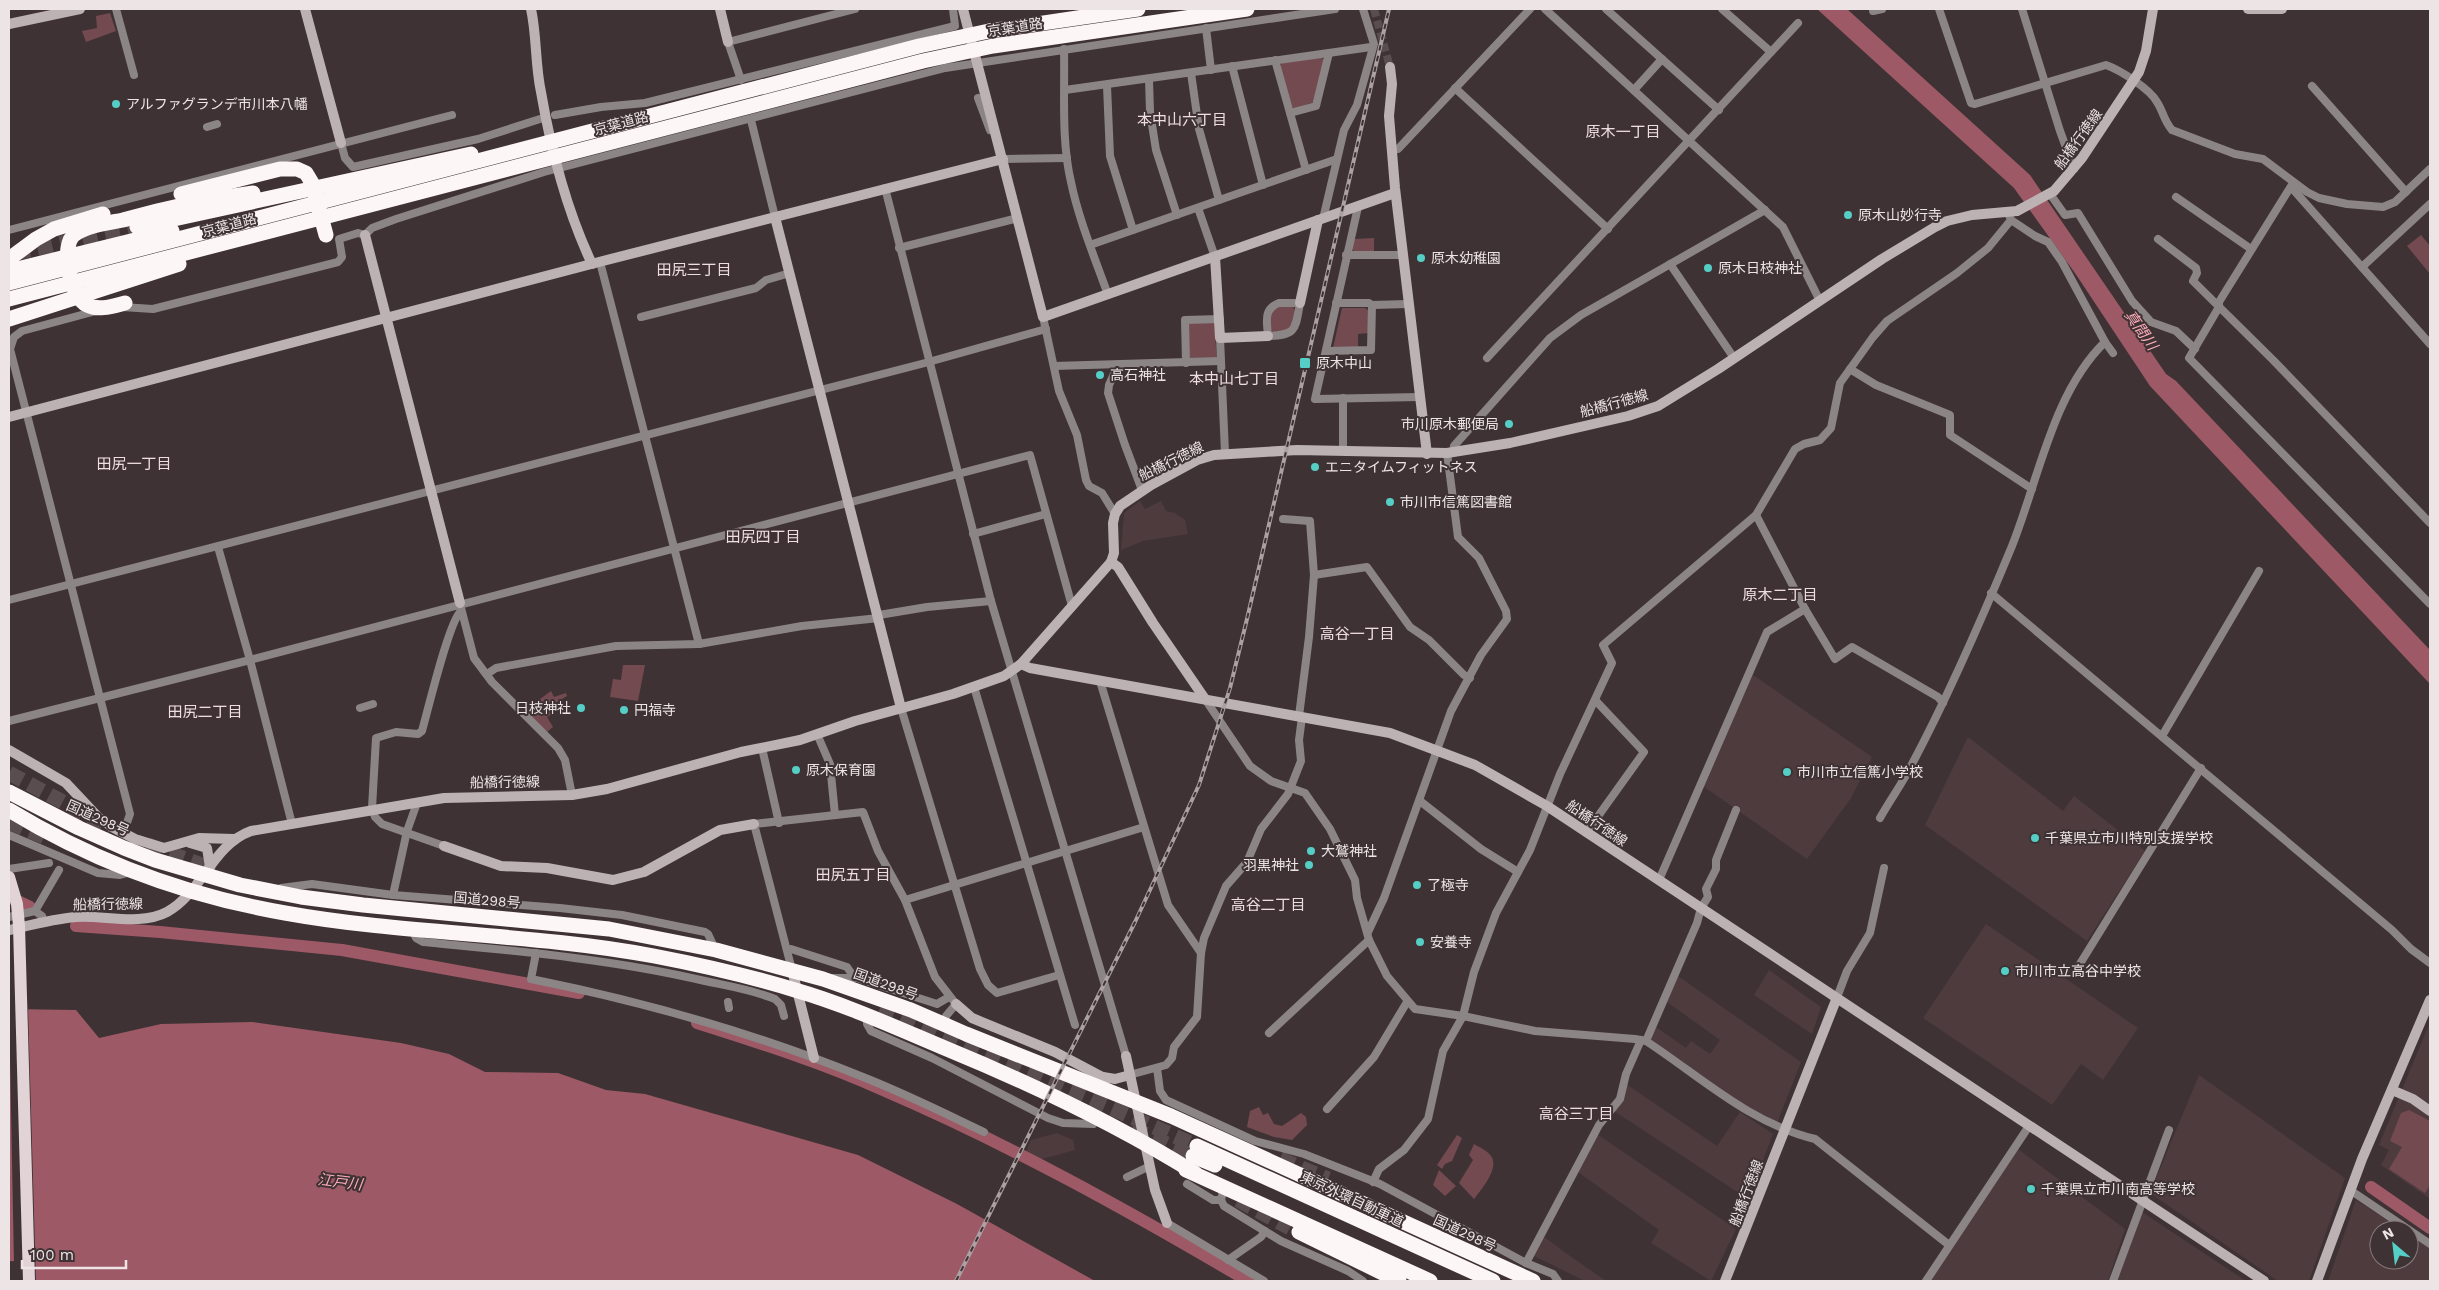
<svg xmlns="http://www.w3.org/2000/svg" width="2439" height="1290" font-family="'Work Sans','Noto Sans JP',sans-serif">
  <style>
    .built { fill: #4e3b3e }
    .green { fill: #744a51 }
    .water { fill: #9d5a66 }
    .pier { fill: #3f3234 }
    .lines { fill: none; stroke-linecap: round; stroke-linejoin: round }
    .river { stroke: #9d5a66; stroke-width: 12 }
    .street-tunnel { stroke: #594d4f; stroke-width: 8; stroke-dasharray: 8 4; stroke-linecap: butt }
    .highway-tunnel { stroke: #594d4f; stroke-width: 15; stroke-dasharray: 15 8; stroke-linecap: butt }
    .street { stroke: #8c8586; stroke-width: 8 }
    .secondary { stroke: #bdb2b3; stroke-width: 10 }
    .primary { stroke: #e2d4d6; stroke-width: 12 }
    .highway { stroke: #fdf6f7; stroke-width: 15 }
    .rail-casing { stroke: #aba0a2; stroke-width: 4 }
    .rail { stroke: #3f3234; stroke-width: 2; stroke-dasharray: 5.5; stroke-linecap: butt }
    .poi-dot { fill: #55cec5; stroke: #3f3234; stroke-width: 2 }
    .labels { text-anchor: middle; dominant-baseline: central; stroke-width: 4; stroke-linejoin: round; paint-order: stroke }
    .street-label { font-size: 14px; fill: #ede4e5; stroke: #3f3234 }
    .poi-label { font-size: 14px; fill: #ede4e5; stroke: #3f3234; text-anchor: start }
    .neighbourhood-label { font-size: 15px; fill: #efdee0; stroke: #3f3234 }
    .water-label { font-size: 15px; font-style: italic; fill: #fcacb9; stroke: #3f3234 }
  </style>
  <rect width="100%" height="100%" fill="#3f3234"/>
  <g class="built">
    <polygon points="1140,501 1145,509 1161,501 1166,511 1175,513 1185,520 1188,534 1143,541 1121,550 1124,513"/>
    <polygon points="1753,675 1872,757 1851,798 1807,859 1703,786"/>
    <polygon points="1968,737 2063,811 2074,796 2145,851 2087,941 1925,825"/>
    <polygon points="1986,924 2138,1028 2103,1080 2081,1064 2052,1105 1923,1018"/>
    <polygon points="1769,970 1821,1007 1812,1034 1754,995"/>
    <polygon points="1678,976 1801,1062 1777,1123 1743,1106 1650,1039 1656,1027 1686,1048 1691,1041 1710,1054 1720,1040 1667,1002"/>
    <polygon points="2430,1022 2430,1199 2381,1165 2389,1150 2379,1145"/>
    <polygon points="2199,1075 2345,1178 2309,1281 2278,1281 2150,1193"/>
    <polygon points="1626,1084 1717,1146 1740,1112 1773,1134 1748,1199 1614,1111"/>
    <polygon points="1057,1133 1073,1140 1075,1150 1042,1159 1026,1152 1031,1140"/>
    <polygon points="1597,1134 1736,1229 1711,1281 1651,1243 1659,1230 1578,1172"/>
    <polygon points="2018,1149 2125,1229 2108,1281 1930,1281"/>
    <polygon points="2356,1200 2403,1230 2379,1230 2379,1260 2409,1260 2409,1234 2430,1247 2430,1281 2328,1281"/>
    <polygon points="2142,1212 2246,1281 2116,1281"/>
    <polygon points="1543,1236 1563,1251 1606,1281 1585,1281 1532,1255"/>
  </g>
  <g class="green">
    <polygon points="110,13 116,31 86,42 82,31 97,28 96,16"/>
    <polygon points="1321,57 1324,60 1314,102 1294,109 1292,106 1280,66 1282,63"/>
    <polygon points="2421,235 2430,246 2430,274 2407,246"/>
    <polygon points="1374,238 1374,251 1354,251 1352,249 1354,239"/>
    <path d="M 1293,306 C 1298,317 1293,324 1286,332 L 1273,333 L 1269,326 L 1272,311 L 1280,307 Z"/>
    <polygon points="1342,308 1365,308 1369,311 1369,333 1358,334 1358,347 1333,348"/>
    <polygon points="1214,321 1217,360 1189,359 1188,324 1189,322"/>
    <polygon points="623,665 645,665 638,701 610,697 613,679 621,680"/>
    <polygon points="551,691 554,697 566,693 567,696 555,703 559,710 547,717 553,727 547,732 525,710"/>
    <polygon points="1259,1107 1263,1115 1268,1113 1274,1124 1282,1126 1301,1113 1306,1117 1307,1125 1292,1140 1274,1137 1247,1127 1250,1111"/>
    <polygon points="2409,1110 2430,1121 2430,1185 2425,1193 2389,1169 2402,1147 2390,1141 2401,1113"/>
    <polygon points="1457,1135 1462,1138 1452,1161 1445,1164 1442,1169 1437,1165"/>
    <path d="M 1474,1144 C 1479,1147 1488,1151 1491,1156 C 1500,1168 1481,1190 1474,1199 L 1459,1183 L 1473,1160 L 1469,1155 Z"/>
    <polygon points="1439,1170 1456,1186 1445,1196 1433,1185"/>
  </g>
  <g class="water">
    <polygon points="1817,9 1847,9 2030,175 2166,374 2176,381 2430,650 2430,684 2150,386 2077,276 2014,188"/>
    <polygon points="9,1009 76,1010 99,1038 161,1024 252,1022 401,1043 449,1054 485,1072 558,1073 606,1090 645,1094 858,1155 957,1204 1095,1281 36,1281 29,1262 9,1261"/>
  </g>
  <polygon class="pier" points="9,1006 28,1007 36,1281 34,1281 28,1264 14,1264"/>
  <g class="lines">
    <g class="river">
      <polyline points="9,897 30,907"/>
      <polyline points="76,926 160,932 342,950 579,993"/>
      <path d="M 697,1023 C 760,1043 823,1063 883,1090 C 1009,1144 1129,1211 1248,1281"/>
      <polyline points="2371,1187 2430,1228"/>
    </g>
    <polyline class="street-tunnel" points="1374,9 1390,67"/>
    <g class="highway-tunnel">
      <polyline points="15,253 137,227"/>
      <polyline points="9,773 111,828"/>
      <polyline points="9,822 49,839"/>
      <polyline points="148,845 215,870"/>
      <polyline points="881,1006 1197,1146"/>
      <polyline points="1132,1128 1193,1156"/>
      <polyline points="1280,1159 1328,1179"/>
      <polyline points="1238,1200 1290,1228"/>
    </g>
    <g class="street">
      <polyline points="116,9 134,75"/>
      <polyline points="1545,9 1783,227 1820,301"/>
      <polyline points="1606,9 1719,110"/>
      <polyline points="1722,9 1771,52"/>
      <path d="M 1939,9 L 1971,103 L 1975,104 L 2106,65 C 2120,70 2150,89 2157,102 C 2163,111 2164,121 2172,130 L 2235,154 L 2263,159 L 2307,192 L 2319,198 L 2347,204 L 2383,207 L 2395,202 L 2430,169"/>
      <polyline points="2022,9 2060,131 2074,169"/>
      <polyline points="1873,11 1882,9"/>
      <polyline points="1206,28 1211,70"/>
      <path d="M 1064,49 C 1065,92 1061,140 1071,182 C 1079,221 1095,258 1108,295"/>
      <polyline points="1275,60 1290,113"/>
      <polyline points="1232,66 1263,185"/>
      <polyline points="1191,73 1199,129 1219,200"/>
      <polyline points="1149,79 1150,112 1156,150 1177,215"/>
      <polyline points="741,80 728,42 855,9"/>
      <polyline points="1107,86 1110,156 1133,230"/>
      <polyline points="2312,86 2406,192"/>
      <polyline points="1455,88 1608,229"/>
      <polyline points="1065,90 1371,47"/>
      <polyline points="1634,90 1662,59"/>
      <polyline points="978,98 990,130"/>
      <polyline points="555,115 601,107 645,103 955,26 953,9"/>
      <polyline points="751,120 775,217"/>
      <polyline points="207,127 217,124"/>
      <polyline points="341,143 345,158 353,167 478,139 540,119"/>
      <polyline points="1392,149 1398,149 1530,9"/>
      <polyline points="1000,157 1003,159 1067,158"/>
      <polyline points="1306,170 1290,113 1316,106 1329,53"/>
      <polyline points="2293,183 2219,302 2219,307 2189,358 2430,604"/>
      <polyline points="2291,187 2430,344"/>
      <polyline points="885,188 991,601 1126,1056"/>
      <polyline points="2050,194 2065,215 2078,213 2132,301 2151,322 2176,331 2195,349"/>
      <polyline points="2176,197 2251,249"/>
      <polyline points="1358,207 1315,399 1420,397"/>
      <polyline points="1198,208 1215,257"/>
      <polyline points="1323,219 1344,130 1357,105 1374,44 1363,9"/>
      <polyline points="9,230 452,115"/>
      <polyline points="2158,239 2196,268 2197,273 2193,281 2273,360 2430,523"/>
      <polyline points="1090,245 1337,159"/>
      <polyline points="899,248 1018,218"/>
      <polyline points="1346,255 1402,255"/>
      <polyline points="600,262 699,644"/>
      <polyline points="1670,264 1734,358"/>
      <polyline points="2362,267 2430,204"/>
      <path d="M 1279,303 L 1300,303 C 1295,330 1297,335 1268,336 C 1267,322 1263,309 1279,303 Z"/>
      <polyline points="1336,303 1369,303 1372,305 1408,304"/>
      <polyline points="122,307 153,309 338,262 342,257 339,239 358,233 365,235 372,228 396,219 544,172 945,68 1335,9"/>
      <polyline points="96,311 22,331 14,337 10,349 130,814 123,834"/>
      <polyline points="641,317 756,288 766,280 790,273"/>
      <polyline points="1043,317 1059,391 1077,435 1086,480 1089,486 1102,493 1115,514"/>
      <polyline points="1220,338 1225,453"/>
      <polyline points="2105,342 2113,353"/>
      <polyline points="1326,351 1371,350 1372,305"/>
      <polyline points="1487,358 1798,23"/>
      <polyline points="1186,363 1185,320 1220,319"/>
      <polyline points="1118,365 1109,385 1108,393 1125,445 1142,490"/>
      <polyline points="1054,366 1221,361"/>
      <polyline points="1850,369 1876,385 1950,415 1950,435 2032,489"/>
      <polyline points="1343,398 1343,451"/>
      <polyline points="1453,452 1454,446 1550,338 1581,315 1765,210"/>
      <polyline points="1756,515 1805,609 1835,659 1852,647 1938,697 1943,703"/>
      <polyline points="1283,519 1310,521 1314,575 1309,637 1299,716"/>
      <polyline points="973,534 1046,514"/>
      <polyline points="218,547 250,660 292,824"/>
      <polyline points="1314,575 1367,567 1410,627 1429,640 1464,675 1470,678"/>
      <polyline points="1991,593 2392,930 2411,949 2430,963"/>
      <polyline points="9,600 925,363 1046,329"/>
      <polyline points="461,608 474,658 492,682 558,748 565,760 572,795"/>
      <polyline points="879,615 927,607 991,601"/>
      <polyline points="487,674 496,668 616,646 699,644 802,626 879,618"/>
      <polyline points="1100,681 1168,905 1201,953"/>
      <polyline points="974,687 1075,1025"/>
      <path d="M 1205,699 L 1250,766 L 1271,781 L 1305,793 L 1330,829 L 1355,880 L 1357,898 L 1369,940 L 1387,976 L 1415,1009 L 1463,1016 L 1535,1031 L 1635,1039 L 1646,1041 C 1701,1077 1749,1123 1815,1139 L 1949,1245"/>
      <polyline points="360,708 373,704"/>
      <polyline points="901,708 980,969 988,985 997,993 1059,975"/>
      <polyline points="9,721 250,660 1030,455 1072,606"/>
      <polyline points="817,734 830,764 835,815"/>
      <polyline points="2162,736 2259,571"/>
      <polyline points="762,748 779,823"/>
      <polyline points="1420,801 1481,849 1518,872"/>
      <path d="M 1880,818 C 1890,800 1902,784 1911,766 C 1949,695 1981,621 2012,546 C 2038,481 2053,392 2105,342 L 2062,262 L 2048,242 L 2035,236 L 2011,220"/>
      <polyline points="1586,833 1644,752 1596,701"/>
      <polyline points="9,835 98,873 120,875 131,872"/>
      <path d="M 444,846 L 382,824 L 375,817 L 372,808 L 376,738 L 396,732 L 418,734 L 422,731 C 428,710 449,621 461,611"/>
      <polyline points="9,869 49,863"/>
      <polyline points="1659,880 1767,632 1805,609"/>
      <polyline points="281,888 312,884 393,895 560,908 622,915 705,932 708,934 715,949"/>
      <polyline points="393,895 407,831 417,803"/>
      <polyline points="905,900 1144,827"/>
      <polyline points="35,911 59,870"/>
      <polyline points="9,917 35,911 42,916 44,921"/>
      <path d="M 412,929 L 416,938 L 423,942 C 517,951 612,959 705,981 C 728,986 753,990 775,999 L 781,1005 L 784,1016"/>
      <polyline points="1368,932 1384,898 1451,711 1481,655 1507,619 1506,611 1479,558 1458,537 1447,453"/>
      <polyline points="791,949 847,967 854,977"/>
      <path d="M 536,953 L 531,979 C 645,1002 755,1033 863,1077 C 904,1093 944,1113 984,1132"/>
      <polyline points="2078,967 2201,768"/>
      <polyline points="792,970 754,824 863,812 878,851 905,900 935,977 956,1004 946,1016 945,1025"/>
      <polyline points="830,978 857,978 937,1004 949,997"/>
      <polyline points="1836,1000 1847,971 1870,933 1884,868"/>
      <polyline points="728,1002 729,1008"/>
      <polyline points="867,1015 867,1024 871,1031 932,1058 1048,1118 1063,1123 1093,1124"/>
      <polyline points="1269,1033 1369,940"/>
      <polyline points="1646,1041 1697,923 1701,908 1708,897 1706,889 1716,869 1716,860 1736,810"/>
      <polyline points="1157,1068 1160,1091 1166,1100 1255,1141 1304,1154 1380,1184 1526,1263 1553,1274 1558,1281"/>
      <polyline points="1133,1074 1166,1065 1172,1058 1174,1047 1197,1017 1201,953 1204,938 1226,886 1247,862 1261,829 1288,794 1301,761 1299,740 1302,717"/>
      <polyline points="1327,1109 1374,1057 1407,1002"/>
      <polyline points="1127,1177 1150,1166"/>
      <polyline points="1373,1182 1379,1169 1404,1150 1428,1119 1443,1051 1463,1016 1474,972 1496,913 1530,850 1560,774 1612,663 1603,645 1756,515 1795,449 1804,444 1820,440 1831,428 1840,383 1873,337 1887,321 1957,273 1988,248 2011,220 2008,213"/>
      <polyline points="1187,1184 1213,1200 1221,1200"/>
      <polyline points="1224,1187 1221,1200 1224,1206 1281,1241 1348,1271 1363,1281"/>
      <polyline points="2350,1190 2430,1244"/>
      <polyline points="1167,1223 1264,1281"/>
      <polyline points="1228,1260 1261,1237 1265,1231"/>
      <polyline points="1526,1263 1599,1125 1620,1099 1626,1074 1641,1040"/>
      <polyline points="1926,1281 2029,1126"/>
      <polyline points="2113,1281 2169,1130"/>
    </g>
    <g class="secondary">
      <polyline points="305,9 341,143"/>
      <path d="M 531,9 C 537,36 535,65 541,92 C 551,150 567,211 592,264"/>
      <polyline points="720,9 728,42"/>
      <polyline points="963,9 1043,317 1395,193"/>
      <polyline points="2248,9 2282,9"/>
      <polyline points="9,24 80,9"/>
      <polyline points="1390,67 1392,84 1389,116 1395,188 1427,454"/>
      <polyline points="775,217 901,708"/>
      <polyline points="365,235 460,603"/>
      <polyline points="1215,257 1220,338 1268,336"/>
      <polyline points="1300,303 1318,220"/>
      <polyline points="9,417 599,262 1003,159"/>
      <polyline points="1111,562 1118,567 1153,623 1205,699"/>
      <polyline points="1021,664 1030,668 1390,733 1475,765 1547,806 2264,1281"/>
      <polyline points="9,750 66,783 98,817 112,827 135,839 164,848 199,838 234,839"/>
      <polyline points="190,843 207,848 210,867"/>
      <polyline points="444,846 501,866 547,868 613,880 644,872 720,830 754,824"/>
      <path d="M 9,930 C 31,925 53,919 76,917 C 105,915 140,926 167,912 C 202,893 212,845 251,831 L 444,798 L 572,795 L 607,789 L 741,752 L 800,740 L 855,721 L 953,694 L 1004,676 L 1021,664 L 1111,562 L 1114,553 L 1113,523 L 1115,514 L 1120,506 L 1151,485 L 1197,460 L 1214,455 L 1297,450 L 1447,453 L 1510,443 L 1628,416 L 1658,406 L 1718,369 L 1882,259 L 1935,227 L 1947,221 L 1972,215 L 2017,211 L 2054,191 L 2082,158 L 2139,72 L 2146,51 L 2153,9"/>
      <polyline points="792,970 814,1058"/>
      <polyline points="956,1004 972,1018 1055,1052 1104,1078"/>
      <polyline points="1126,1056 1155,1190 1167,1223"/>
      <polyline points="1097,1076 1115,1079 1130,1075"/>
      <polyline points="2392,1090 2413,1099 2430,1111"/>
      <polyline points="1725,1281 1836,1000"/>
      <polyline points="2317,1281 2362,1159 2430,1000"/>
    </g>
    <polyline class="primary" points="9,877 17,904 19,926 29,1281"/>
    <g class="highway">
      <polyline points="181,194 280,169 297,169 306,173 312,183 326,235"/>
      <polyline points="137,227 471,154"/>
      <polyline points="9,259 36,239 54,229 103,214"/>
      <polyline points="9,271 172,231"/>
      <polyline points="9,283 919,46 989,31 1138,9"/>
      <polyline points="9,299 923,61 993,46 1247,9"/>
      <path d="M 125,303 C 113,306 99,311 87,305 C 71,298 59,245 75,234 C 88,225 108,223 123,220 C 166,208 208,199 253,193"/>
      <polyline points="9,319 179,264"/>
      <polyline points="9,792 79,828 124,848 155,860 240,885 301,897 363,905 609,929 716,950 823,979 911,1010 966,1034 1171,1116 1533,1281"/>
      <path d="M 9,810 C 93,861 187,896 285,913 C 407,935 532,933 654,956 C 701,965 749,976 795,990 C 847,1005 897,1028 947,1049 C 1032,1084 1116,1124 1195,1173"/>
      <polyline points="1197,1146 1493,1281"/>
      <polyline points="1193,1156 1215,1165"/>
      <polyline points="1186,1170 1430,1281"/>
      <polyline points="1299,1232 1399,1281"/>
    </g>
    <g class="rail-casing">
      <polyline id="rail" points="956,1281 1135,922 1199,785 1230,688 1247,619 1389,9"/>
    </g>
    <use href="#rail" class="rail"/>
  </g>
  <g class="poi-dot">
    <circle cx="116" cy="104" r="5"/>
    <circle cx="1848" cy="215" r="5"/>
    <circle cx="1421" cy="258" r="5"/>
    <circle cx="1708" cy="268" r="5"/>
    <rect x="1299" y="357" width="12" height="12" rx="2.5"/>
    <circle cx="1100" cy="375" r="5"/>
    <circle cx="1509" cy="424" r="5"/>
    <circle cx="1315" cy="467" r="5"/>
    <circle cx="1390" cy="502" r="5"/>
    <circle cx="581" cy="708" r="5"/>
    <circle cx="624" cy="710" r="5"/>
    <circle cx="796" cy="770" r="5"/>
    <circle cx="1787" cy="772" r="5"/>
    <circle cx="2035" cy="838" r="5"/>
    <circle cx="1311" cy="851" r="5"/>
    <circle cx="1309" cy="865" r="5"/>
    <circle cx="1417" cy="885" r="5"/>
    <circle cx="1420" cy="942" r="5"/>
    <circle cx="2005" cy="971" r="5"/>
    <circle cx="2031" cy="1189" r="5"/>
  </g>
  <g class="labels">
    <g class="street-label">
      <text transform="translate(1015 27) rotate(-9)">京葉道路</text>
      <text transform="translate(621 123) rotate(-15)">京葉道路</text>
      <text transform="translate(2078 139) rotate(-54)">船橋行徳線</text>
      <text transform="translate(229 225) rotate(-15)">京葉道路</text>
      <text transform="translate(1614 403) rotate(-15)">船橋行徳線</text>
      <text transform="translate(1171 461) rotate(-26)">船橋行徳線</text>
      <text transform="translate(505 782) rotate(-1)">船橋行徳線</text>
      <text transform="translate(98 818) rotate(24)">国道298号</text>
      <text transform="translate(1597 823) rotate(34)">船橋行徳線</text>
      <text transform="translate(487 900) rotate(5)">国道298号</text>
      <text transform="translate(108 904) rotate(-1)">船橋行徳線</text>
      <text transform="translate(886 984) rotate(20)">国道298号</text>
      <text transform="translate(1746 1193) rotate(-69)">船橋行徳線</text>
      <text transform="translate(1352 1199) rotate(25)">東京外環自動車道</text>
      <text transform="translate(1465 1233) rotate(25)">国道298号</text>
    </g>
    <g class="poi-label">
      <text x="126" y="104">アルファグランデ市川本八幡</text>
      <text x="1858" y="215">原木山妙行寺</text>
      <text x="1431" y="258">原木幼稚園</text>
      <text x="1718" y="268">原木日枝神社</text>
      <text x="1316" y="363">原木中山</text>
      <text x="1110" y="375">高石神社</text>
      <text x="1499" y="424" text-anchor="end">市川原木郵便局</text>
      <text x="1325" y="467">エニタイムフィットネス</text>
      <text x="1400" y="502">市川市信篤図書館</text>
      <text x="571" y="708" text-anchor="end">日枝神社</text>
      <text x="634" y="710">円福寺</text>
      <text x="806" y="770">原木保育園</text>
      <text x="1797" y="772">市川市立信篤小学校</text>
      <text x="2045" y="838">千葉県立市川特別支援学校</text>
      <text x="1321" y="851">大鷲神社</text>
      <text x="1299" y="865" text-anchor="end">羽黒神社</text>
      <text x="1427" y="885">了極寺</text>
      <text x="1430" y="942">安養寺</text>
      <text x="2015" y="971">市川市立高谷中学校</text>
      <text x="2041" y="1189">千葉県立市川南高等学校</text>
    </g>
    <g class="neighbourhood-label">
      <text x="1182" y="120">本中山六丁目</text>
      <text x="1623" y="132">原木一丁目</text>
      <text x="694" y="270">田尻三丁目</text>
      <text x="1234" y="379">本中山七丁目</text>
      <text x="134" y="464">田尻一丁目</text>
      <text x="763" y="537">田尻四丁目</text>
      <text x="1780" y="595">原木二丁目</text>
      <text x="1357" y="634">高谷一丁目</text>
      <text x="205" y="712">田尻二丁目</text>
      <text x="853" y="875">田尻五丁目</text>
      <text x="1268" y="905">高谷二丁目</text>
      <text x="1576" y="1114">高谷三丁目</text>
    </g>
    <g class="water-label">
      <text transform="translate(2141 330) rotate(55)">真間川</text>
      <text transform="translate(340 1182) rotate(7)">江戸川</text>
    </g>
  </g>
  <rect width="2439" height="1290" fill="none" stroke="#ede4e5" stroke-width="20"/>
  <g transform="translate(2394 1245) rotate(332)"><circle r="24" fill="#3f3234" stroke="#85797b"/>
  <path d="M0-4L9 19L0 12L-9 19Z" fill="#55cec5"/>
  <text y="-8" font-size="14" font-weight="bold" text-anchor="middle" fill="#ede4e5">N</text>
  </g>
  <path d="M22 1260v8h104v-8" fill="none" stroke="#ede4e5" stroke-width="2.5"/>
  <text x="30" y="1260" font-size="15" fill="#ede4e5" stroke="#3f3234" stroke-width="4" paint-order="stroke">100 m</text>
</svg>
